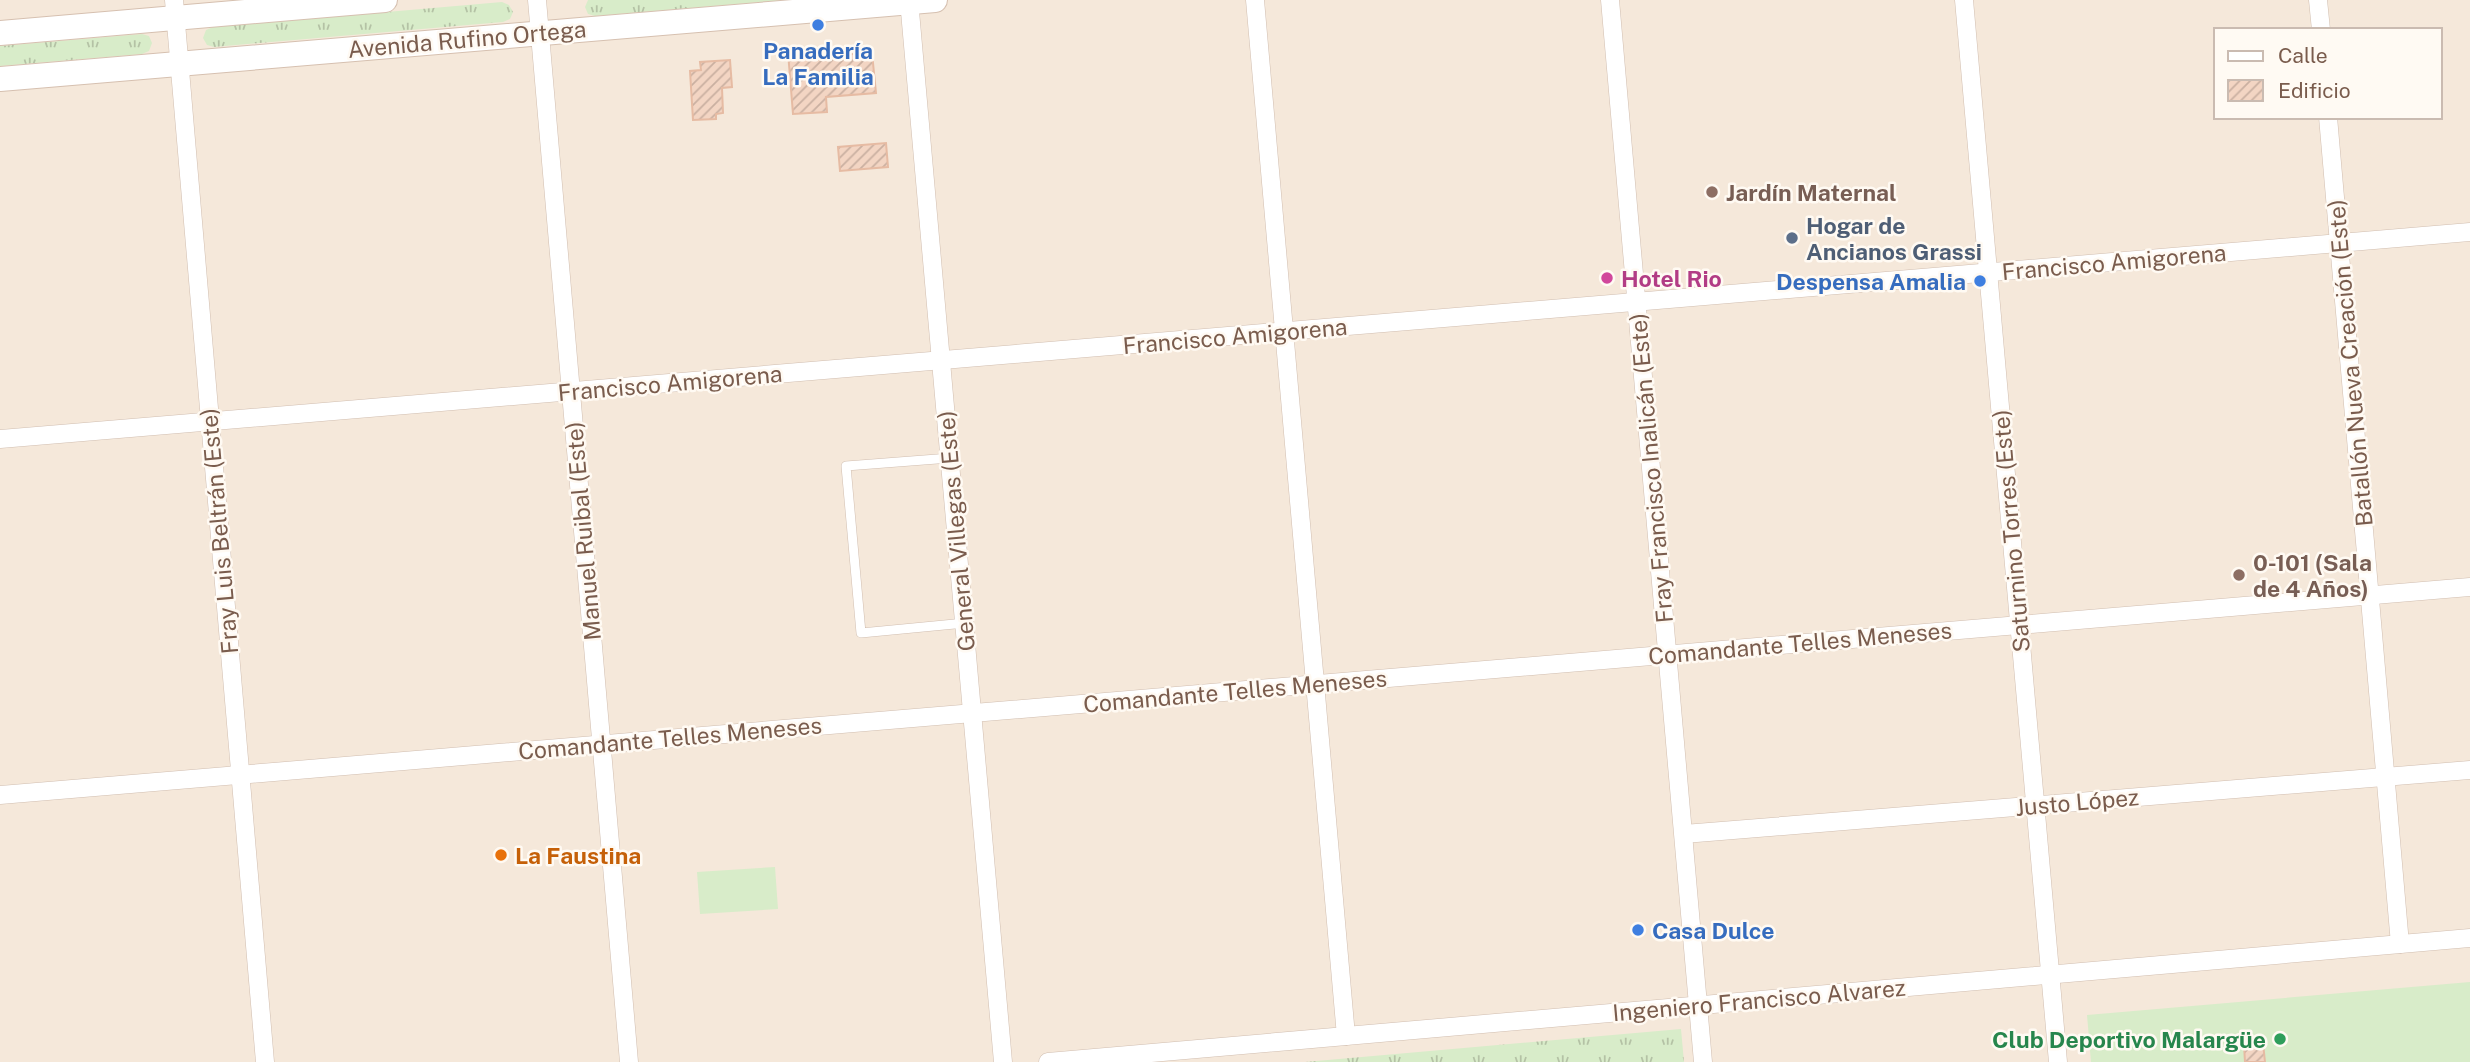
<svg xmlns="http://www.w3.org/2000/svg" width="2470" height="1062" font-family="'Public Sans',sans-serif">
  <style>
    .residential { fill: #f5e8da; fill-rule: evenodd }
    .grass { fill: url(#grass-tufts) }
    .garden { fill: #d8ecc9 }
    .building { fill: url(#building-hatch); stroke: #e6bba3; stroke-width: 2 }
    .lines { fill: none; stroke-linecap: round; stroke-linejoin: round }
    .lane-casing { stroke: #d1beb0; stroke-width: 10 }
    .street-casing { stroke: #d1beb0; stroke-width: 19 }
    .secondary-casing { stroke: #d6c0b0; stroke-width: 26 }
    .lane { stroke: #fff; stroke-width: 9 }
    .street { stroke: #fff; stroke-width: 18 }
    .secondary { stroke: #fff; stroke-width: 24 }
    .shop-dot { fill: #3f7fe0; stroke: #fffaf3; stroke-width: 2.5 }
    .education-dot { fill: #8d6e63; stroke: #fffaf3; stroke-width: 2.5 }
    .service-dot { fill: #5c6f8a; stroke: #fffaf3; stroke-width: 2.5 }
    .hotel-dot { fill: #d1479c; stroke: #fffaf3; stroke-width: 2.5 }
    .food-dot { fill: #e8710a; stroke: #fffaf3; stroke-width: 2.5 }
    .leisure-dot { fill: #2e9e5b; stroke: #fffaf3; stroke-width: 2.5 }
    .labels { text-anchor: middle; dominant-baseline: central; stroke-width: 5; stroke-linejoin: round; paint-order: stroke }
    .street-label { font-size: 23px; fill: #7a5c4d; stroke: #fffaf3 }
    .shop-label { font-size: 23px; font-weight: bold; fill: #366cbe; stroke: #fffaf3 }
    .education-label { font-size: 23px; font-weight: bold; fill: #785e54; stroke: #fffaf3; text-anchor: start }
    .service-label { font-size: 23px; font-weight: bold; fill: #4e5e75; stroke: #fffaf3; text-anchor: start }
    .hotel-label { font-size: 23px; font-weight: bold; fill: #b23c85; stroke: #fffaf3; text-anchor: start }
    .food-label { font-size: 23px; font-weight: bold; fill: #c56008; stroke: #fffaf3; text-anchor: start }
    .leisure-label { font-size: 23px; font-weight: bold; fill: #27864d; stroke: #fffaf3; text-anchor: end }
  </style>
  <defs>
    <pattern id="grass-tufts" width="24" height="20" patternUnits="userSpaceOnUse" patternTransform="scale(1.75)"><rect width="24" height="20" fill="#d8ecc9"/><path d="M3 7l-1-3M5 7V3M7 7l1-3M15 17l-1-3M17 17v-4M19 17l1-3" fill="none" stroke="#b4c2a5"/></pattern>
    <pattern id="building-hatch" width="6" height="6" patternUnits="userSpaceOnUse" patternTransform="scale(1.75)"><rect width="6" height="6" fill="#f3d5c3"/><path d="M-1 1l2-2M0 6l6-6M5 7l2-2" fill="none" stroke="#cab0a1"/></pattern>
  </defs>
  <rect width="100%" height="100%" fill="#fdf6ec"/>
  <path class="residential" d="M 0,0 L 2470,0 L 2470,1062 L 0,1062 ZM 2216,30 L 2440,30 L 2440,117 L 2216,117 Z"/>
  <g class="grass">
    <polygon points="588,0 785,0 595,16 588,14 585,7"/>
    <polygon points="502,2 509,5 513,12 510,19 503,22 214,47 207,45 203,38 206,30 213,27"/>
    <polygon points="142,34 149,36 152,43 149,51 142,54 0,66 0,46"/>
    <polygon points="1681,1029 1684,1062 1305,1062"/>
  </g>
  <g class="garden">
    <polygon points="775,867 778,909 700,914 697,872"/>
    <polygon points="2470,982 2470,1062 2091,1062 2087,1015"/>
  </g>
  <g class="building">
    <polygon points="837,50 837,55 872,53 876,93 826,97 827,112 793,114 788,52"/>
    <polygon points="730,60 732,87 722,88 723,113 716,114 716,119 693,120 690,71 701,70 700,62"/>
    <polygon points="886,143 888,167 840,171 838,147"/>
    <polygon points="2263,1043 2265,1062 2245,1062 2244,1045"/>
  </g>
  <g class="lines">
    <g class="lane-casing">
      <polyline id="lane" points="950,458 846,466 861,633 965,623"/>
    </g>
    <g class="street-casing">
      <g id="street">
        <polyline points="174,0 265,1062"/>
        <polyline points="537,0 629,1062"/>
        <polyline points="909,0 1003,1062"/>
        <polyline points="1255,0 1346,1036"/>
        <polyline points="1610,0 1703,1062"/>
        <polyline points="1964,0 2058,1062"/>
        <polyline points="2318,0 2321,30"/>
        <polyline points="2328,117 2400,944"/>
        <polyline points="0,439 2470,232"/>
        <polyline points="0,795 2470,587"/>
        <polyline points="1684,834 2470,770"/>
        <polyline points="1048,1062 2470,938"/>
      </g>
    </g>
    <g class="secondary-casing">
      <g id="secondary">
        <polyline points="0,33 385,0"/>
        <polyline points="0,79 935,0"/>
      </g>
    </g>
    <use href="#lane" class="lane"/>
    <use href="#street" class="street"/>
    <use href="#secondary" class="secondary"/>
  </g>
  <g class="shop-dot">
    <circle cx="818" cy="25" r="7"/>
    <circle cx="1980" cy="281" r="7"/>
    <circle cx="1638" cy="930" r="7"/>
  </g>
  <g class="education-dot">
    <circle cx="1712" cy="192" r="7"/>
    <circle cx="2239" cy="575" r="7"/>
  </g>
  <circle class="service-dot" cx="1792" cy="238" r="7"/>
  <circle class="hotel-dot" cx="1607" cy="278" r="7"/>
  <circle class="food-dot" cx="501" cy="855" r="7"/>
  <circle class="leisure-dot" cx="2280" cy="1039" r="7"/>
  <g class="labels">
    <g class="street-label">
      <text transform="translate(467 39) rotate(-5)">Avenida Rufino Ortega</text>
      <text transform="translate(2114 262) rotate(-5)">Francisco Amigorena</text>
      <text transform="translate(1235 336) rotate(-5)">Francisco Amigorena</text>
      <text transform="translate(2350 363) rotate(-95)">Batallón Nueva Creación (Este)</text>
      <text transform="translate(670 383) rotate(-5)">Francisco Amigorena</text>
      <text transform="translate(1651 468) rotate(-95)">Fray Francisco Inalicán (Este)</text>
      <text transform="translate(219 531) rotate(-95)">Fray Luis Beltrán (Este)</text>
      <text transform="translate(583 531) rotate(-95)">Manuel Ruibal (Este)</text>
      <text transform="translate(956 531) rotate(-95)">General Villegas (Este)</text>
      <text transform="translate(2011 531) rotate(-95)">Saturnino Torres (Este)</text>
      <text transform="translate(1800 643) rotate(-5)">Comandante Telles Meneses</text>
      <text transform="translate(1235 691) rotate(-5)">Comandante Telles Meneses</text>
      <text transform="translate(670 738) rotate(-5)">Comandante Telles Meneses</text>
      <text transform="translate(2077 802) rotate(-5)">Justo López</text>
      <text transform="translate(1759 1000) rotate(-5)">Ingeniero Francisco Alvarez</text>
    </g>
    <g class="shop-label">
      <text x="818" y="50">Panadería<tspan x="818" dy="26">La Familia</tspan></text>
      <text x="1966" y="281" text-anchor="end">Despensa Amalia</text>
      <text x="1652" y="930" text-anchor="start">Casa Dulce</text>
    </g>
    <g class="education-label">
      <text x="1726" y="192">Jardín Maternal</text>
      <text x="2253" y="562">0-101 (Sala<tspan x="2253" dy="26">de 4 Años)</tspan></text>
    </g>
    <g class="service-label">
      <text x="1806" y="225">Hogar de<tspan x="1806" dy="26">Ancianos Grassi</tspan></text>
    </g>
    <g class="hotel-label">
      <text x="1621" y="278">Hotel Rio</text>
    </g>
    <g class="food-label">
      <text x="515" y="855">La Faustina</text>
    </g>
    <g class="leisure-label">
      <text x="2266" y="1039">Club Deportivo Malargüe</text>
    </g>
  </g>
  <rect x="2214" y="28" width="228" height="91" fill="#fffaf3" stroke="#cabbb1" stroke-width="2"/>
  <rect x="2228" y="51" width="35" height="10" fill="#ffffff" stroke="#cabbb1" stroke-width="2"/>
  <text x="2278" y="63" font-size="21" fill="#7a5c4d">Calle</text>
  <rect x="2228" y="80" width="35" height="21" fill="url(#building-hatch)" stroke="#cabbb1" stroke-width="2"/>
  <text x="2278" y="98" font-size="21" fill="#7a5c4d">Edificio</text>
</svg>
